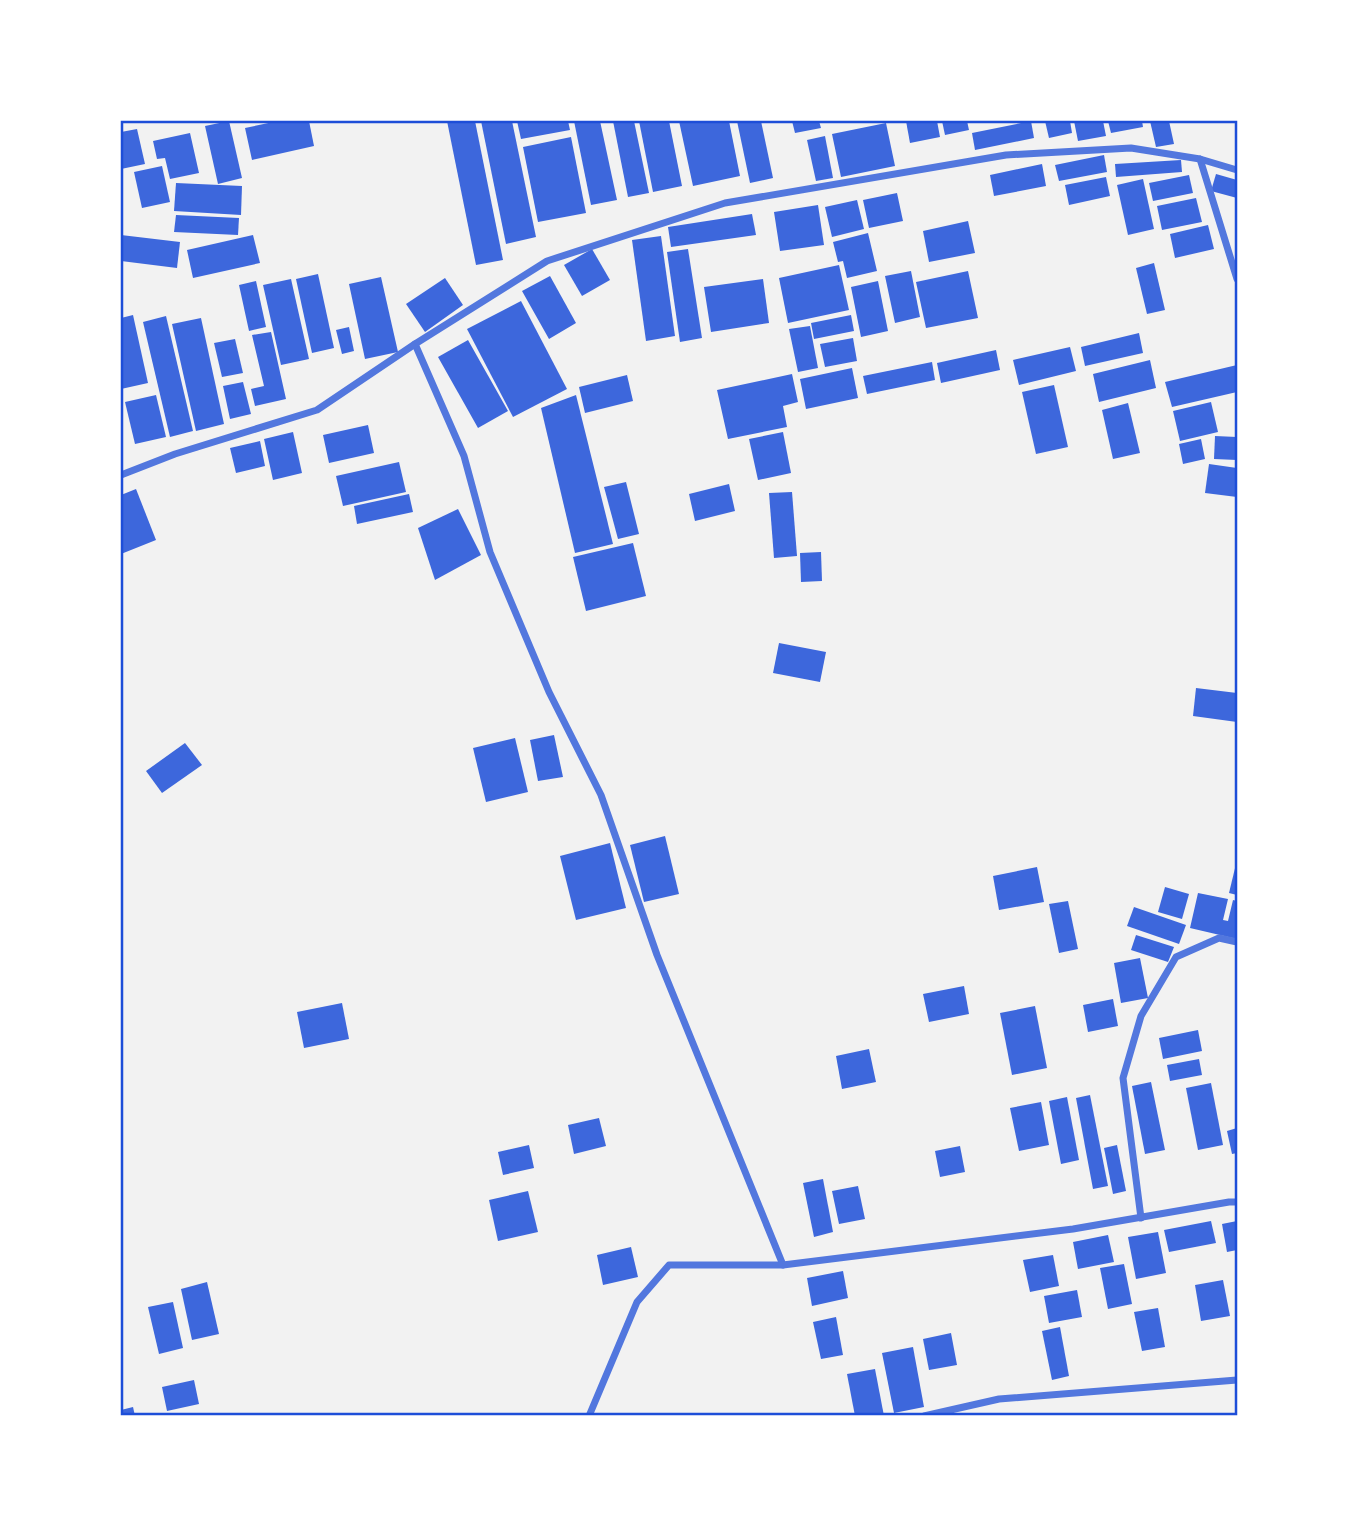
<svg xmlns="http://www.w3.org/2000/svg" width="1358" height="1537" font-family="'Fira Sans Condensed',sans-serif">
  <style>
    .building { fill: #3d67dc }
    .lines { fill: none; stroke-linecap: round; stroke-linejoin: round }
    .minor { stroke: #5277de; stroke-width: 7 }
    .neatline { fill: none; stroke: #1d4ed8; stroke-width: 2.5 }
  </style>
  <rect width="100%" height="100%" fill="#f2f2f2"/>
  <g class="building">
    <polygon points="229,121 242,178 218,184 205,126"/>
    <polygon points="278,121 309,121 314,146 252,160 245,128"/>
    <polygon points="447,121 475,121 503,260 476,265"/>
    <polygon points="481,121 512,121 536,237 506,244"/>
    <polygon points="517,121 568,121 570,130 521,139"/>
    <polygon points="574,121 600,121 617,200 591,205"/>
    <polygon points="613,121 634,121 649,193 628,197"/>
    <polygon points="639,121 669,121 682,186 653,192"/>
    <polygon points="679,121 729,121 740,176 693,186"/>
    <polygon points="737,121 761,121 773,178 750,183"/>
    <polygon points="792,121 819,121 821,128 795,133"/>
    <polygon points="906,121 937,121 940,137 910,143"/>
    <polygon points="942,121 967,121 969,130 945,135"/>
    <polygon points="1031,121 1034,138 975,150 972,133"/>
    <polygon points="1045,121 1070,121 1072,133 1049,138"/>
    <polygon points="1074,121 1103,121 1106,136 1078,141"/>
    <polygon points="1108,121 1142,121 1143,127 1111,133"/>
    <polygon points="1150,121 1169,121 1174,144 1156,147"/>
    <polygon points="886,123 895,166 841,177 832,134"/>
    <polygon points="137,129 145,164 121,169 121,132"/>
    <polygon points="190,133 199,173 170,179 165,158 157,159 153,141"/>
    <polygon points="825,136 833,178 816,181 807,140"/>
    <polygon points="571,137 586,213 538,222 523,147"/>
    <polygon points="1104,155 1107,172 1059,181 1055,165"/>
    <polygon points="1181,160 1182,172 1116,177 1115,164"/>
    <polygon points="1042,164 1046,186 994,196 990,175"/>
    <polygon points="162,166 170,202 142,208 134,172"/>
    <polygon points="1216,174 1237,180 1237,198 1211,191"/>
    <polygon points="1189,175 1193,193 1153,201 1149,183"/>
    <polygon points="1106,177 1110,196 1069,205 1065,185"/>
    <polygon points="1143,179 1154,229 1128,235 1117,185"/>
    <polygon points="176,183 242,186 241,215 174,211"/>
    <polygon points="897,193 903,221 869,228 863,200"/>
    <polygon points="1196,198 1202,222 1162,230 1157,206"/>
    <polygon points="857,200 864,229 832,237 825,207"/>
    <polygon points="818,205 824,245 780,251 774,212"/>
    <polygon points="752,214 756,235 671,247 668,227"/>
    <polygon points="176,215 239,218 238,235 174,232"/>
    <polygon points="968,221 975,253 929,262 923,231"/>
    <polygon points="1208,225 1214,249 1175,258 1170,234"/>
    <polygon points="868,233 877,271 847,278 843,261 838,262 833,242"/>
    <polygon points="121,235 180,242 177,268 121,261"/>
    <polygon points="253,235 260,263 193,278 187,250"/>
    <polygon points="661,236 675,336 646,341 632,240"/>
    <polygon points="592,249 610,280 582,296 564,265"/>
    <polygon points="688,249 702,338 680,342 667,252"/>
    <polygon points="1154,263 1165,310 1147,314 1136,268"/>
    <polygon points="839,265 849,310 788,323 779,278"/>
    <polygon points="911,271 920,317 895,323 885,276"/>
    <polygon points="968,271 978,318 926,328 916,282"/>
    <polygon points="318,274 334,348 312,353 296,279"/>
    <polygon points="550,276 576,323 549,339 522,291"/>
    <polygon points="381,277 398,352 365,359 349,284"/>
    <polygon points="445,278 463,305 425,332 406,304"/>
    <polygon points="291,279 309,359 281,365 263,285"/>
    <polygon points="763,279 769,323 711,332 704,287"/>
    <polygon points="256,281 266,327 249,331 239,285"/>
    <polygon points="878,281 888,331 861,337 851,287"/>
    <polygon points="521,301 567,389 513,417 467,329"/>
    <polygon points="133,315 148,383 121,389 121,318"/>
    <polygon points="851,315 854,331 814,339 811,323"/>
    <polygon points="166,316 193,431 170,437 143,322"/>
    <polygon points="201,318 224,424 196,431 172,324"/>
    <polygon points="810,326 818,368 798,372 789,329"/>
    <polygon points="349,327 354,351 342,354 336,330"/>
    <polygon points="271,332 286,399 255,406 251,389 264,386 252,335"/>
    <polygon points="1139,333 1143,353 1085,366 1081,347"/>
    <polygon points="853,338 857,361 825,367 820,344"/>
    <polygon points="235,339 243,373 222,377 214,343"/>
    <polygon points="468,340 508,411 478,428 438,357"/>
    <polygon points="1070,347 1076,371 1019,385 1013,360"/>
    <polygon points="996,350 1000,370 941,383 937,363"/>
    <polygon points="1150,360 1156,388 1099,402 1093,374"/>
    <polygon points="932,362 935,380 867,394 863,376"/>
    <polygon points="1237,365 1237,392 1172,407 1165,382"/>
    <polygon points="852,368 858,398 806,409 800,379"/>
    <polygon points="792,374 798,402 783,406 787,427 728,439 717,390"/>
    <polygon points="627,375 633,401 585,413 579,387"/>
    <polygon points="243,382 251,414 230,419 223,386"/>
    <polygon points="1054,385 1068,447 1036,454 1022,392"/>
    <polygon points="156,395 166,437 135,444 125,402"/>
    <polygon points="576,395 613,544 575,553 541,408"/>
    <polygon points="1211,402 1218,432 1180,441 1173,411"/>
    <polygon points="1128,403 1140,453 1113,459 1102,410"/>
    <polygon points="368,425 374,453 329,463 323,435"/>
    <polygon points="293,432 302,473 273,480 264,439"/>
    <polygon points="783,432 791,473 758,480 749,439"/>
    <polygon points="1215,436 1237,437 1237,460 1214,459"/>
    <polygon points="1201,439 1205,459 1183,464 1179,444"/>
    <polygon points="260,441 265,466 236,473 230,448"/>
    <polygon points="399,462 406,492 343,506 336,476"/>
    <polygon points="1209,464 1237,468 1237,497 1205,493"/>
    <polygon points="626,482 639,534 618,539 604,487"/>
    <polygon points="729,484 735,511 695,521 689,494"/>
    <polygon points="136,489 156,540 121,554 121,495"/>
    <polygon points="792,492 797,556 774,558 769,493"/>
    <polygon points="409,494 413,512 357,524 354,506"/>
    <polygon points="458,509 481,555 435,580 418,528"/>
    <polygon points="633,543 646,596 586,611 573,557"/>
    <polygon points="821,552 822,581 801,582 800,553"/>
    <polygon points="779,643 826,652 820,682 773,673"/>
    <polygon points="1196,688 1237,693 1237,722 1193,716"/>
    <polygon points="554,735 563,777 538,781 530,740"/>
    <polygon points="515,738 528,792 486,802 473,748"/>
    <polygon points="185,743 202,765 162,793 146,771"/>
    <polygon points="665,836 679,894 644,902 630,845"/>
    <polygon points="610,843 626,908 576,920 560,856"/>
    <polygon points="1236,864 1237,864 1237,895 1229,893"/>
    <polygon points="1037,867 1044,902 999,910 993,876"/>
    <polygon points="1165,887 1189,894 1182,919 1158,912"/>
    <polygon points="1198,893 1228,899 1223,920 1228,921 1233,900 1237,901 1237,939 1190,928"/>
    <polygon points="1068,901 1078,949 1059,953 1049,904"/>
    <polygon points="1134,907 1186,925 1179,944 1127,926"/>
    <polygon points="1136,935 1174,947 1168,962 1131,950"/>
    <polygon points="1140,958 1148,998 1121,1003 1114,963"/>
    <polygon points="964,986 969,1014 929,1022 923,994"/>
    <polygon points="1113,999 1118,1026 1088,1032 1083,1005"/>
    <polygon points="342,1003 349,1039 304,1048 297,1012"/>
    <polygon points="1035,1006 1047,1068 1012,1075 1000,1013"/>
    <polygon points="1198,1030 1202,1051 1163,1059 1159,1038"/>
    <polygon points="869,1049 876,1082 842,1089 836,1056"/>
    <polygon points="1199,1059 1202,1075 1170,1081 1167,1065"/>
    <polygon points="1151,1082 1165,1150 1145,1154 1132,1086"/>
    <polygon points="1211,1083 1223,1145 1198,1150 1186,1088"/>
    <polygon points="1090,1095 1108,1186 1093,1189 1076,1098"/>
    <polygon points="1067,1097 1079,1160 1061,1164 1049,1101"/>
    <polygon points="1041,1102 1049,1145 1019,1151 1010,1108"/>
    <polygon points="599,1118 606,1146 574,1154 568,1125"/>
    <polygon points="1237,1128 1237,1153 1232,1154 1227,1131"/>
    <polygon points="529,1145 534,1168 503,1175 498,1152"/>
    <polygon points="1117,1145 1126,1191 1113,1194 1104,1148"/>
    <polygon points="960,1146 965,1172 940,1177 935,1151"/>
    <polygon points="823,1179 833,1232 814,1237 803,1183"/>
    <polygon points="858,1186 865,1219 839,1224 832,1191"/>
    <polygon points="528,1191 538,1232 498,1241 489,1200"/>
    <polygon points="1211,1221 1216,1243 1169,1252 1164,1230"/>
    <polygon points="1237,1221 1237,1250 1227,1252 1222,1224"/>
    <polygon points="1158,1232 1166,1273 1136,1279 1128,1237"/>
    <polygon points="1108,1235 1114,1262 1078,1269 1073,1242"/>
    <polygon points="631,1247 638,1277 603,1285 597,1255"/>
    <polygon points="1053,1255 1059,1286 1030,1292 1023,1260"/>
    <polygon points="1124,1264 1132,1304 1108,1309 1100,1268"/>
    <polygon points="843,1271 848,1298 812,1306 807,1278"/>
    <polygon points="1223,1280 1230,1316 1201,1321 1195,1285"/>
    <polygon points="207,1282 219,1334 192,1340 181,1289"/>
    <polygon points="1077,1290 1082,1317 1049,1323 1044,1296"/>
    <polygon points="173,1302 183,1348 159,1354 148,1307"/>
    <polygon points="1158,1308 1165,1347 1142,1351 1134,1312"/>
    <polygon points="836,1317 843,1355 821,1359 813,1322"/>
    <polygon points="1060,1327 1069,1376 1052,1380 1042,1331"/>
    <polygon points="951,1333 957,1365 929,1370 923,1339"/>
    <polygon points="913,1347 924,1407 894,1413 882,1353"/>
    <polygon points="875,1369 884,1416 855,1416 847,1374"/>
    <polygon points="194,1380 199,1404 167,1411 162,1387"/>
    <polygon points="133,1407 135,1416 121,1416 121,1410"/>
  </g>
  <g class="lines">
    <g class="minor">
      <polyline points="1200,159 1237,279"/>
      <polyline points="415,344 464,456 490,552 549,692 601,795 657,955 783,1265"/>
      <polyline points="121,475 175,454 317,410 415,344 547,261 725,203 1006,155 1131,148 1200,159 1237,170"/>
      <polyline points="1141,1218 1123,1078 1141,1016 1176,957 1219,938 1237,942"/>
      <polyline points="589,1416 637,1302 669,1265 783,1265 1073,1229 1229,1202 1237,1202"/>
      <polyline points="924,1416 999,1399 1237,1380"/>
    </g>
  </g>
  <rect width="1358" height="1537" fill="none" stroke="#ffffff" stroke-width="245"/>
  <rect x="122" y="122" width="1114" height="1292" class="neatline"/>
</svg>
